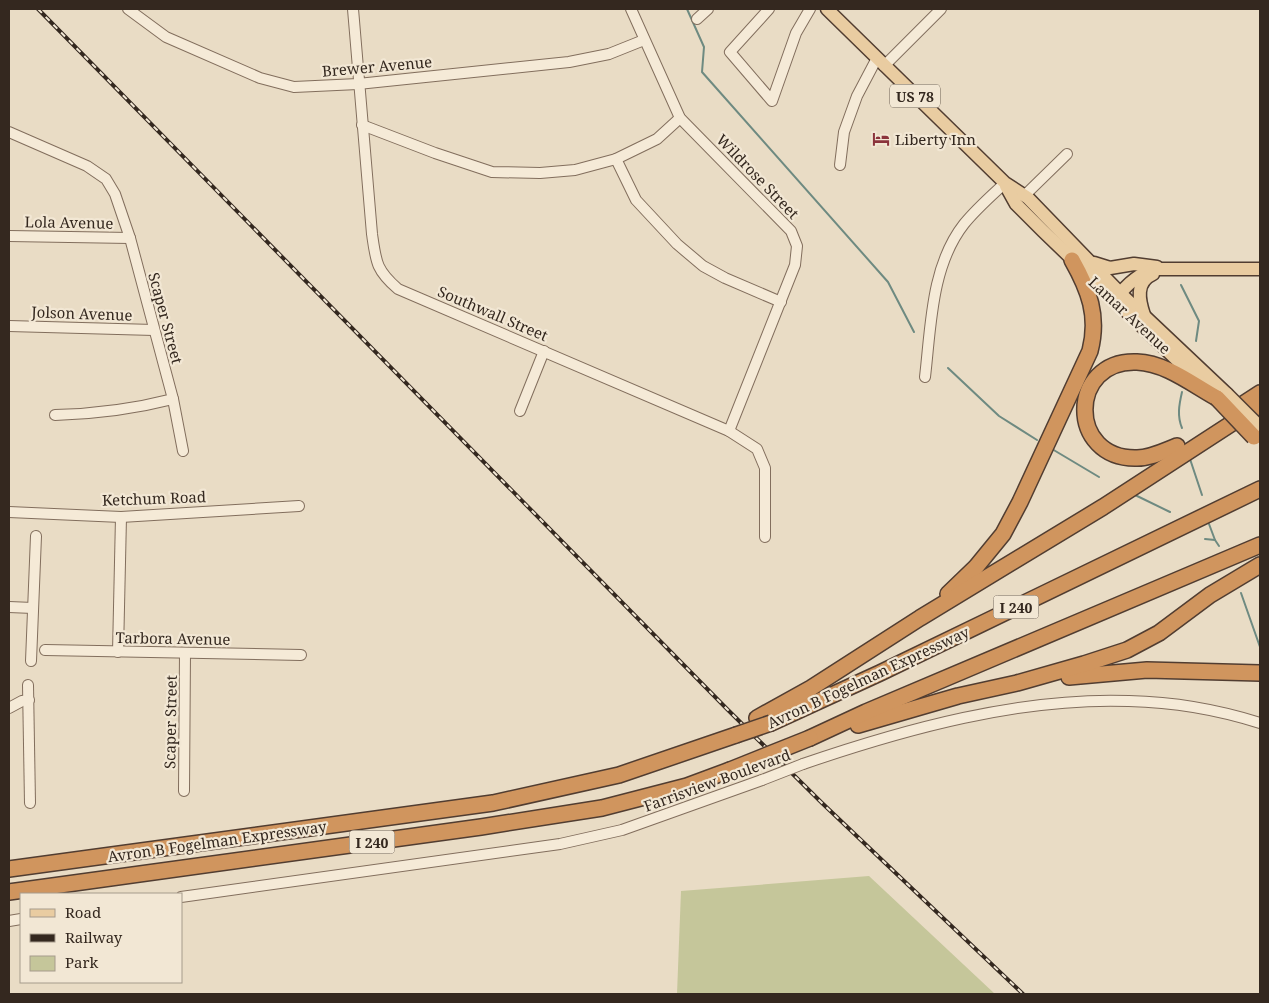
<svg xmlns="http://www.w3.org/2000/svg" width="1269" height="1003" font-family="'Noto Serif',serif">
  <style>
    .green { fill: #c5c69a }
    .lines { fill: none; stroke-linecap: round; stroke-linejoin: round }
    .stream { stroke: #6e8a81; stroke-width: 2 }
    .minor-casing { stroke: #826e5d; stroke-width: 12 }
    .major-casing { stroke: #513d31; stroke-width: 15 }
    .highway-casing { stroke: #513d31; stroke-width: 18 }
    .minor { stroke: #f5ead7; stroke-width: 10 }
    .major { stroke: #e9cca1; stroke-width: 12 }
    .highway { stroke: #d0955e; stroke-width: 15 }
    .rail-casing { stroke: #34281f; stroke-width: 4 }
    .rail { stroke: #f2e7d4; stroke-width: 2; stroke-dasharray: 5.5; stroke-linecap: butt }
    .minor-bridge-casing { stroke: #826e5d; stroke-width: 12; stroke-linecap: butt }
    .major-bridge-casing { stroke: #513d31; stroke-width: 15; stroke-linecap: butt }
    .highway-bridge-casing { stroke: #513d31; stroke-width: 18; stroke-linecap: butt }
    .minor-bridge { stroke: #f5ead7; stroke-width: 10 }
    .major-bridge { stroke: #e9cca1; stroke-width: 12 }
    .highway-bridge { stroke: #d0955e; stroke-width: 15 }
    .labels { text-anchor: middle; dominant-baseline: central; stroke-width: 4.5; stroke-linejoin: round; paint-order: stroke }
    .shield { fill: #f2e7d4; stroke: #6d6155; stroke-width: 1 }
    .shield-label { font-size: 14px; font-weight: bold; fill: #34281f }
    .street-label { font-size: 15px; fill: #34281f; stroke: #f2e7d4 }
    .poi-label { font-size: 15px; fill: #34281f; stroke: #f2e7d4; text-anchor: start }
  </style>
  <rect width="100%" height="100%" fill="#e9dcc5"/>
  <polygon class="green" points="869,876 995,994 677,994 681,891"/>
  <g class="lines">
    <g class="stream">
      <polyline points="687,9 704,47 702,72 888,282 914,332"/>
      <polyline points="1181,285 1199,321 1196,341"/>
      <polyline points="948,368 999,416 1037,440"/>
      <path d="M 1182,392 C 1179,405 1177,416 1182,428"/>
      <polyline points="1052,449 1099,477"/>
      <polyline points="1190,459 1202,495"/>
      <polyline points="1133,494 1170,512"/>
      <polyline points="1209,524 1215,540"/>
      <polyline points="1205,539 1215,540 1219,546"/>
      <polyline points="1241,593 1260,647"/>
    </g>
    <g class="minor-casing">
      <g id="minor">
        <polyline points="128,9 166,37 260,78 294,87 358,84 569,62 609,54 644,40"/>
        <path d="M 353,9 L 372,234 C 376,262 376,270 398,289 L 729,431 L 757,449 L 765,468 L 765,537"/>
        <polyline points="631,9 680,118 791,231 797,246 795,265 729,431"/>
        <polyline points="769,9 730,52 772,101 796,33 810,9"/>
        <polyline points="697,19 708,9"/>
        <polyline points="884,66 941,9"/>
        <polyline points="362,125 435,153 492,172 540,173 575,170 616,159 657,139 680,118"/>
        <polyline points="9,132 87,166 106,179 115,194 130,238 173,399 183,451"/>
        <polyline points="616,159 636,200 677,244 703,266 725,278 781,302"/>
        <polyline points="840,165 844,132 857,96 877,58"/>
        <polyline points="1024,196 1067,154"/>
        <polyline points="9,236 130,238"/>
        <polyline points="9,326 154,330"/>
        <path d="M 925,377 C 931,326 931,266 964,224 C 976,209 991,196 1005,183"/>
        <polyline points="520,411 544,351"/>
        <path d="M 55,415 C 95,414 134,409 173,399"/>
        <polyline points="9,512 121,517 299,506"/>
        <polyline points="9,607 33,608"/>
        <polyline points="45,650 301,655"/>
        <polyline points="118,652 121,517"/>
        <polyline points="31,661 36,536"/>
        <polyline points="28,685 30,803"/>
        <polyline points="9,708 22,701 29,700"/>
        <path d="M 803,764 C 905,729 1021,697 1129,701 C 1173,702 1219,710 1260,723"/>
        <polyline points="184,791 185,653"/>
        <polyline points="181,897 560,844 622,830 762,780"/>
        <polyline points="9,921 21,919"/>
      </g>
    </g>
    <g class="major-casing">
      <g id="major">
        <polyline points="827,9 1005,183 1028,198 1120,293 1227,394"/>
        <polyline points="1006,186 1016,204 1043,231 1204,386"/>
        <polyline points="1094,263 1110,268 1134,264 1157,267"/>
        <path d="M 1116,299 C 1126,285 1139,273 1156,269 L 1260,269"/>
        <path d="M 1144,315 C 1139,300 1135,282 1153,274"/>
      </g>
    </g>
    <g class="highway-casing">
      <g id="highway">
        <polyline points="1240,406 1260,393"/>
        <path d="M 1177,446 C 1164,451 1151,458 1137,458 C 1067,460 1068,359 1137,362 C 1166,363 1193,385 1217,398"/>
        <path d="M 948,594 L 976,567 L 1003,534 L 1020,502 L 1090,351 C 1099,316 1089,290 1072,260"/>
        <polyline points="1069,677 1147,670 1260,673"/>
        <polyline points="757,718 811,688 920,618 1103,507 1260,405"/>
        <polyline points="771,723 880,673 1260,489"/>
        <polyline points="858,725 958,696 1017,683 1084,664 1127,650 1159,633 1210,595 1260,565"/>
        <polyline points="810,738 866,712 1260,545"/>
        <polyline points="9,869 493,803 619,775 736,735"/>
        <polyline points="9,892 481,827 602,808 687,786 730,770"/>
      </g>
    </g>
    <use href="#minor" class="minor"/>
    <use href="#major" class="major"/>
    <use href="#highway" class="highway"/>
    <g class="rail-casing">
      <polyline id="rail" points="38,9 727,709 822,803 1023,994"/>
    </g>
    <use href="#rail" class="rail"/>
    <g class="minor-bridge-casing">
      <polyline id="minor-bridge" points="762,780 803,764"/>
    </g>
    <g class="major-bridge-casing">
      <polyline id="major-bridge" points="1227,394 1260,427"/>
    </g>
    <g class="highway-bridge-casing">
      <g id="highway-bridge">
        <polyline points="1217,398 1254,437"/>
        <polyline points="736,735 771,723"/>
        <polyline points="730,770 810,738"/>
      </g>
    </g>
    <use href="#minor-bridge" class="minor-bridge"/>
    <use href="#major-bridge" class="major-bridge"/>
    <use href="#highway-bridge" class="highway-bridge"/>
  </g>
  <defs>
    <g id="hotel-bare" transform="scale(1.35)"><path d="M-6-4.5h1.5V1H6V5H4.5V3h-9V5H-6ZM-4 0a1.8 1.8 0 1 1 3.6 0ZM.5 0V-2.5h3Q6-2.5 6 0Z" fill="#8b333b" stroke="#f2e7d4" stroke-width="2.5" paint-order="stroke"/></g>
  </defs>
  <g fill-rule="evenodd">
    <use href="#hotel-bare" x="881" y="139"/>
  </g>
  <g class="labels">
    <g class="shield">
      <rect x="890" y="84.5" width="50" height="23" rx="4"/>
      <rect x="993.5" y="595.5" width="45" height="23" rx="4"/>
      <rect x="349.5" y="830.5" width="45" height="23" rx="4"/>
    </g>
    <g class="shield-label">
      <text x="915" y="96">US 78</text>
      <text x="1016" y="607">I 240</text>
      <text x="372" y="842">I 240</text>
    </g>
    <g class="street-label">
      <text transform="translate(377 66) rotate(-5)">Brewer Avenue</text>
      <text transform="translate(758 176) rotate(46)">Wildrose Street</text>
      <text transform="translate(69 222) rotate(1)">Lola Avenue</text>
      <text transform="translate(82 313) rotate(2)">Jolson Avenue</text>
      <text transform="translate(493 313) rotate(23)">Southwall Street</text>
      <text transform="translate(1130 315) rotate(43)">Lamar Avenue</text>
      <text transform="translate(166 318) rotate(75)">Scaper Street</text>
      <text transform="translate(154 498) rotate(-2)">Ketchum Road</text>
      <text transform="translate(173 638) rotate(1)">Tarbora Avenue</text>
      <text transform="translate(868 677) rotate(-25)">Avron B Fogelman Expressway</text>
      <text transform="translate(170 722) rotate(-89)">Scaper Street</text>
      <text transform="translate(717 780) rotate(-20)">Farrisview Boulevard</text>
      <text transform="translate(217 841) rotate(-8)">Avron B Fogelman Expressway</text>
    </g>
    <g class="poi-label">
      <text x="895" y="139">Liberty Inn</text>
    </g>
  </g>
  <rect width="1269" height="1003" fill="none" stroke="#34281f" stroke-width="20"/>
  <rect x="20" y="893" width="162" height="90" fill="#f2e7d4" stroke="#a69b8c"/>
  <rect x="30" y="909" width="25" height="8" fill="#e9cca1" stroke="#a69b8c"/>
  <text x="65" y="918" font-size="15" fill="#34281f">Road</text>
  <rect x="30" y="934" width="25" height="8" fill="#34281f" stroke="#a69b8c"/>
  <text x="65" y="943" font-size="15" fill="#34281f">Railway</text>
  <rect x="30" y="956" width="25" height="15" fill="#c5c69a" stroke="#a69b8c"/>
  <text x="65" y="968" font-size="15" fill="#34281f">Park</text>
</svg>
